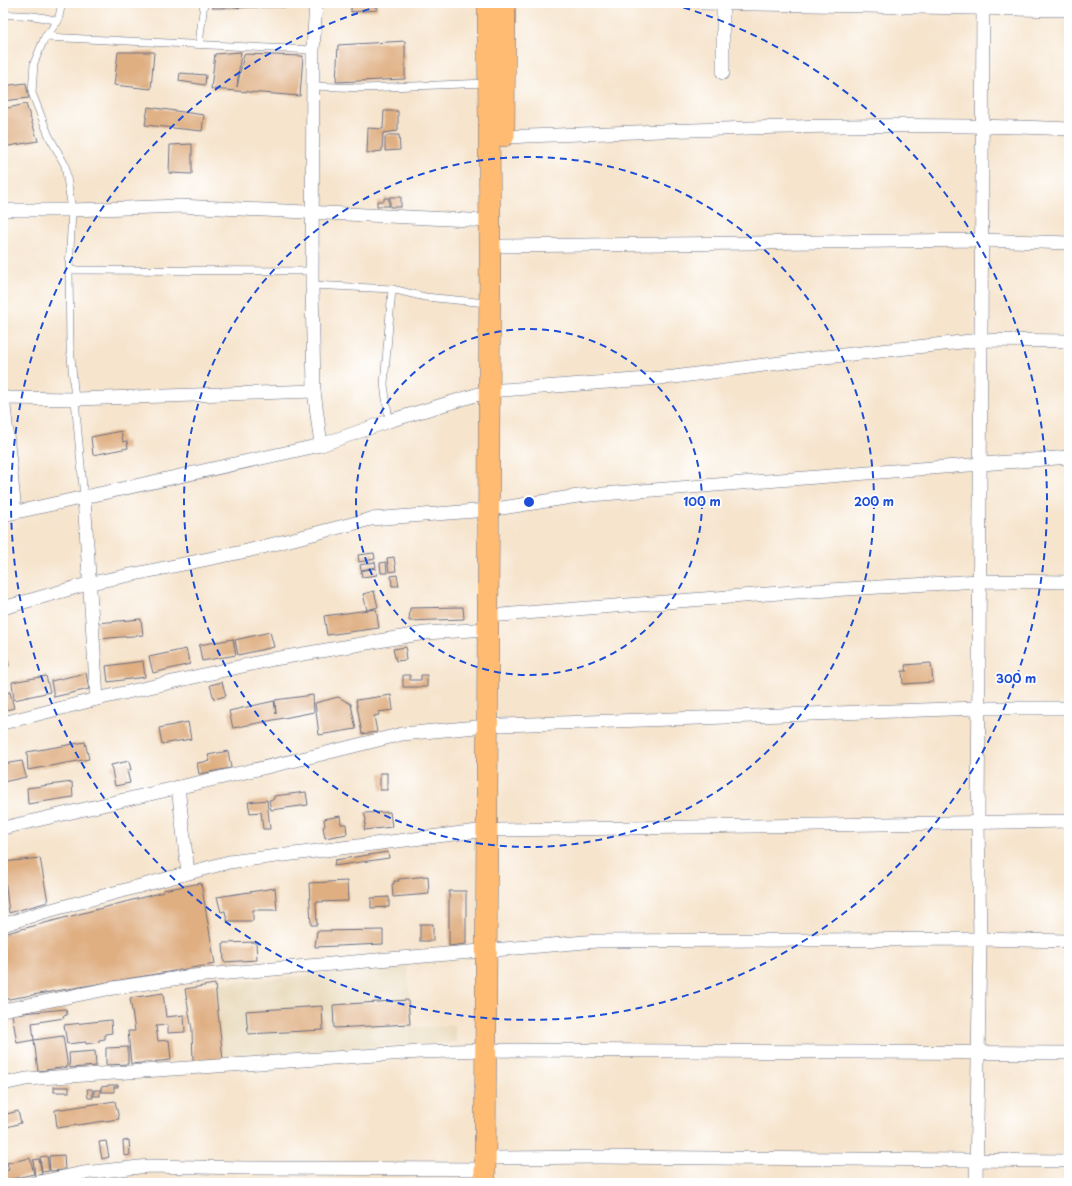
<svg xmlns="http://www.w3.org/2000/svg" width="1072" height="1186" font-family="'Playpen Sans',sans-serif">
  <style>
    .built { fill: #e8d9ba }
    .building { fill: #dfaf82 }
    .lines { fill: none; stroke-linecap: round; stroke-linejoin: round }
    .lane-casing { stroke: #686e84; stroke-width: 8 }
    .street-casing { stroke: #686e84; stroke-width: 14 }
    .primary-casing { stroke: #686e84; stroke-width: 22 }
    .lane { stroke: #fff; stroke-width: 7 }
    .street { stroke: #fff; stroke-width: 13 }
    .primary { stroke: #ffbb71; stroke-width: 21 }
    .ring { fill: none; stroke: #1d4ed8; stroke-width: 2; stroke-dasharray: 7 5 }
    .centre { fill: #1d4ed8; stroke: #fff; stroke-width: 2 }
    .ring-label { font-size: 12px; text-anchor: middle; font-weight: bold; fill: #1d4ed8; stroke: #fff; stroke-width: 3.5; stroke-linejoin: round; paint-order: stroke }
  </style>
  <rect width="100%" height="100%" fill="#fff"/>
  <filter id="ink" filterUnits="userSpaceOnUse"><feTurbulence type="fractalNoise" baseFrequency=".025" numOctaves="2"/><feDisplacementMap in="SourceGraphic" scale="8" xChannelSelector="R" yChannelSelector="G"/><feConvolveMatrix kernelMatrix="1 2 1 2 8 2 1 2 1" color-interpolation-filters="sRGB"/></filter>
  <filter id="wash" filterUnits="userSpaceOnUse"><feTurbulence type="fractalNoise" baseFrequency=".012" numOctaves="4" result="noise"/><feDisplacementMap in="SourceGraphic" scale="16" xChannelSelector="R" yChannelSelector="G"/><feGaussianBlur stdDeviation="0.9" result="paint"/><feColorMatrix in="noise" values="0 0 0 0 0 0 0 0 0 0 0 0 0 0 0 0 0 1.4 0 .05"/><feComposite in="paint" operator="in"/></filter>
  <g filter="url(#wash)">
    <rect width="100%" height="100%" fill="#f6e4cc"/>
    <polygon class="built" points="407,966 413,1028 454,1025 457,1042 332,1049 223,1060 215,984"/>
    <g id="blocks">
      <g class="building">
        <polygon points="212,3 309,3 308,9 279,7 212,8"/>
        <polygon points="351,3 378,3 377,10 351,12"/>
        <polygon points="405,41 405,79 336,82 338,45"/>
        <polygon points="118,52 154,52 151,89 114,85"/>
        <polygon points="241,52 237,87 244,54 303,56 300,96 211,89 215,54"/>
        <polygon points="180,73 206,75 205,85 179,81"/>
        <polygon points="26,83 29,98 3,101 3,86"/>
        <polygon points="26,104 38,141 3,147 3,109"/>
        <polygon points="148,107 204,115 202,131 145,125"/>
        <polygon points="384,111 398,111 398,131 383,133 382,151 367,153 368,128 383,129"/>
        <polygon points="388,135 399,135 400,150 385,151 385,137"/>
        <polygon points="192,144 192,174 169,173 170,145"/>
        <rect x="390" y="197" width="11" height="10"/>
        <polygon points="384,198 389,198 389,206 377,206 377,201 384,201"/>
        <polygon points="121,431 123,442 127,441 128,448 93,455 91,437"/>
        <polygon points="374,553 375,559 359,562 358,555"/>
        <polygon points="394,557 396,571 389,572 387,558"/>
        <polygon points="375,562 376,567 361,570 360,565"/>
        <polygon points="386,562 387,573 381,573 380,563"/>
        <polygon points="376,568 377,575 362,577 361,571"/>
        <polygon points="397,575 399,586 392,586 391,576"/>
        <polygon points="374,591 378,607 367,610 363,594"/>
        <polygon points="463,607 464,619 409,621 410,608"/>
        <polygon points="376,609 379,628 327,635 324,616"/>
        <polygon points="141,619 143,635 99,639 97,623"/>
        <polygon points="270,632 274,647 238,655 235,640"/>
        <polygon points="233,639 236,655 202,661 199,645"/>
        <polygon points="406,647 407,651 405,652 406,660 396,661 393,649"/>
        <polygon points="186,649 190,664 153,673 149,657"/>
        <polygon points="3,653 6,653 9,666 3,667"/>
        <polygon points="143,661 145,677 108,682 106,666"/>
        <polygon points="931,663 933,682 903,684 902,671 907,671 905,665"/>
        <polygon points="86,673 89,689 54,697 51,681"/>
        <polygon points="403,675 410,675 410,680 421,680 421,675 427,675 427,687 403,687"/>
        <polygon points="46,676 50,692 14,700 12,682"/>
        <polygon points="222,682 226,696 214,699 210,685"/>
        <polygon points="10,692 14,708 3,711 3,693"/>
        <polygon points="313,695 314,712 233,728 229,711 274,701 276,714 275,700"/>
        <polygon points="391,695 393,710 378,712 379,715 374,716 377,732 362,734 356,700"/>
        <polygon points="338,697 351,704 356,729 319,735 315,703"/>
        <polygon points="188,722 191,739 162,744 159,728"/>
        <polygon points="85,742 89,759 28,770 27,752"/>
        <polygon points="228,751 231,768 199,774 197,763 210,761 208,755"/>
        <polygon points="22,761 26,777 3,782 3,764"/>
        <polygon points="129,761 131,770 127,770 130,783 115,786 111,765"/>
        <rect x="380" y="773" width="7" height="17"/>
        <polygon points="72,782 73,797 28,804 27,788"/>
        <polygon points="306,792 308,805 271,810 269,800 274,799 274,796"/>
        <polygon points="267,800 270,829 263,829 261,812 250,813 248,802"/>
        <polygon points="390,812 392,827 364,830 366,819 364,813"/>
        <polygon points="340,816 341,824 346,824 347,834 325,838 323,827 325,826 324,819"/>
        <polygon points="388,852 389,858 334,866 335,860"/>
        <polygon points="40,858 48,902 9,913 3,862"/>
        <polygon points="428,876 429,894 393,897 392,884 394,884 394,881 399,881 398,879"/>
        <polygon points="347,881 348,901 316,902 317,925 311,925 309,883"/>
        <polygon points="201,883 215,964 3,1000 3,934 163,892 163,890"/>
        <polygon points="275,888 277,910 253,910 253,921 227,921 225,911 221,912 217,897"/>
        <polygon points="449,891 466,891 466,944 449,946"/>
        <polygon points="389,897 389,907 371,908 371,898"/>
        <rect x="420" y="924" width="13" height="17"/>
        <polygon points="383,930 383,944 315,947 317,931"/>
        <polygon points="256,942 257,960 224,962 223,943"/>
        <polygon points="215,984 223,1060 193,1063 192,1030 185,989"/>
        <polygon points="163,993 166,1017 184,1015 185,1032 168,1033 168,1025 156,1026 158,1041 169,1040 171,1060 131,1064 128,1031 135,1031 130,998"/>
        <polygon points="408,1000 410,1024 334,1028 333,1005"/>
        <polygon points="322,1006 323,1030 248,1034 246,1011"/>
        <polygon points="66,1009 67,1015 63,1016 64,1018 32,1023 34,1040 63,1036 68,1067 38,1071 34,1040 17,1043 12,1014"/>
        <polygon points="111,1020 112,1033 105,1034 105,1039 99,1040 99,1042 86,1044 86,1042 67,1044 64,1025"/>
        <polygon points="128,1047 128,1064 106,1065 106,1048"/>
        <polygon points="95,1051 96,1066 70,1068 69,1053"/>
        <polygon points="108,1085 118,1085 118,1087 114,1087 114,1092 101,1092 101,1087 108,1086"/>
        <rect x="54" y="1087" width="15" height="5"/>
        <polygon points="87,1089 92,1089 93,1098 88,1098"/>
        <rect x="94" y="1090" width="6" height="6"/>
        <polygon points="115,1101 119,1119 57,1128 55,1110"/>
        <polygon points="18,1111 21,1123 4,1128 3,1115"/>
        <polygon points="129,1140 130,1155 124,1156 123,1141"/>
        <polygon points="106,1141 109,1157 102,1159 99,1142"/>
        <polygon points="64,1155 65,1170 50,1171 49,1156"/>
        <polygon points="47,1156 49,1171 42,1172 40,1157"/>
        <polygon points="30,1158 34,1174 11,1179 11,1181 3,1183 3,1171 9,1170 7,1163"/>
        <polygon points="39,1159 42,1174 35,1176 33,1160"/>
        <rect x="202" y="1181" width="36" height="2"/>
      </g>
    </g>
  </g>
  <g filter="url(#ink)">
    <use href="#blocks" fill-opacity="0" stroke="#686e84" stroke-width="1"/>
    <g class="lines">
      <g class="lane-casing">
        <g id="lane">
          <polyline points="62,3 58,21 45,37 34,63 32,93 49,136 65,165 72,210 69,270 70,346 84,498"/>
          <path d="M 3,15 C 23,14 40,16 58,21"/>
          <polyline points="45,37 313,50"/>
          <polyline points="199,44 204,3"/>
          <polyline points="313,86 364,88 487,83"/>
          <polyline points="69,270 312,271"/>
          <polyline points="312,285 392,289 425,297 487,303"/>
          <polyline points="389,421 384,384 392,289"/>
        </g>
      </g>
      <g class="street-casing">
        <g id="street">
          <polyline points="316,3 313,50 312,285 314,391 321,445"/>
          <polyline points="703,3 1069,10"/>
          <polyline points="723,3 723,73"/>
          <path d="M 504,137 C 692,130 881,120 1069,129"/>
          <polyline points="3,210 72,210 180,206 490,221"/>
          <polyline points="503,246 981,240 1069,243"/>
          <polyline points="3,396 15,512"/>
          <polyline points="3,398 76,399 314,391"/>
          <polyline points="84,498 97,699"/>
          <polyline points="502,508 578,496 1069,457"/>
          <polyline points="3,515 321,445 389,421 489,391 674,377 825,357 980,340 1069,341"/>
          <polyline points="3,608 91,583 247,551 371,519 488,510"/>
          <polyline points="501,615 780,593 979,581 1069,582"/>
          <polyline points="3,723 97,699 274,659 425,633 488,629"/>
          <polyline points="501,725 978,708 1069,708"/>
          <polyline points="178,787 188,873"/>
          <polyline points="3,828 314,756 402,734 487,726"/>
          <polyline points="500,830 1069,821"/>
          <polyline points="3,925 40,913 229,862 486,830"/>
          <polyline points="3,1010 107,989 193,976 597,941 980,939 1069,941"/>
          <polyline points="3,1084 26,1079 420,1052 486,1050 1069,1053"/>
          <polyline points="499,1158 600,1157 1069,1161"/>
          <polyline points="34,1183 83,1173 149,1166 245,1168 485,1169"/>
          <polyline points="976,1183 980,939 978,823 983,8"/>
        </g>
      </g>
      <g class="primary-casing">
        <g id="primary">
          <polyline points="504,136 505,3"/>
          <polyline points="485,1183 490,247 488,3"/>
        </g>
      </g>
      <use href="#lane" class="lane"/>
      <use href="#street" class="street"/>
      <use href="#primary" class="primary"/>
    </g>
  </g>
  <g class="ring">
    <circle cx="529" cy="502" r="173"/>
    <circle cx="529" cy="502" r="345"/>
    <path d="M672 4A518 518 0 1 1 386 4"/>
  </g>
  <circle cx="529" cy="502" r="6" class="centre"/>
  <g class="ring-label">
    <text x="702" y="506">100 m</text>
    <text x="874" y="506">200 m</text>
    <text x="1016" y="683">300 m</text>
  </g>
  <rect width="1072" height="1186" fill="none" stroke="#fff" stroke-width="16"/>
</svg>
